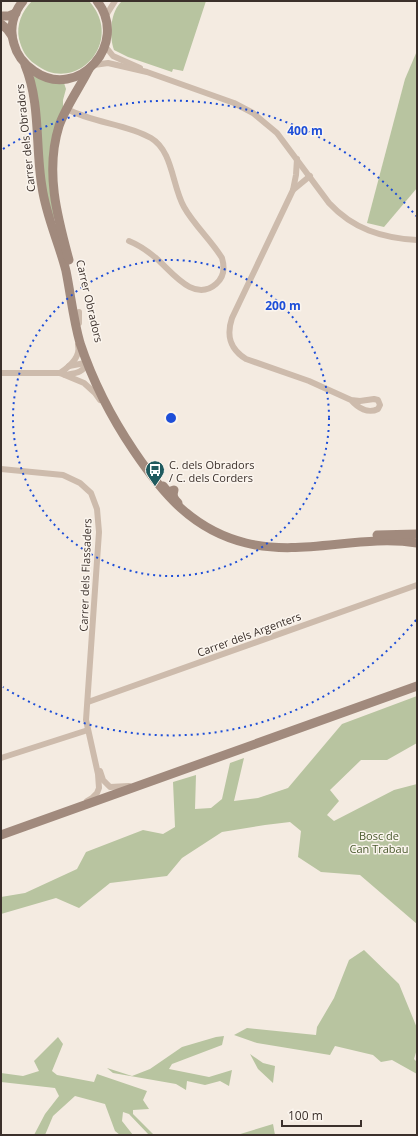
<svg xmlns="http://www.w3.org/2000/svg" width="418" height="1136" font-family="'Open Sans',sans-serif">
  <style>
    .green { fill: #b8c4a0 }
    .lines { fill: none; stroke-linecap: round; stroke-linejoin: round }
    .street { stroke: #cdbbac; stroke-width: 6 }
    .secondary { stroke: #a18a7d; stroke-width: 9 }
    .ring { fill: none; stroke: #1d4ed8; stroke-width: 2; stroke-dasharray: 2 4 }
    .labels { text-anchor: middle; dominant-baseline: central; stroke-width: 3; stroke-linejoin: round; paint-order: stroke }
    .street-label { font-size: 11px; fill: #3b302b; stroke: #fbf5ee }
    .poi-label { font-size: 11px; fill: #3b302b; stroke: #fbf5ee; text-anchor: start }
    .park-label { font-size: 11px; fill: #4a5a2e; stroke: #fbf5ee }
    .centre { fill: #1d4ed8; stroke: #fbf5ee; stroke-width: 2 }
    .ring-label { font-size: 12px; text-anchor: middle; font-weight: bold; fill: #1d4ed8; stroke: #fbf5ee; stroke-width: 3; stroke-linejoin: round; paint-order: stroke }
  </style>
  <rect width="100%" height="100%" fill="#f4ebe1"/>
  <g class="green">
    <path d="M 32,1 L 89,1 C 126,42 75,96 35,64 C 26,58 22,50 19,39 C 16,25 22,11 32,1 Z"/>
    <path d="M 122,1 L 206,1 L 183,71 L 173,69 L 172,72 L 128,57 L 114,50 C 109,35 110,12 122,1 Z"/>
    <polygon points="417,51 417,188 384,227 367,223 405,79"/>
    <polygon points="33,74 64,83 66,89 63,100 63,111 56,127 54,218 52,216 46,195"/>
    <polygon points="417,696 417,743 387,760 361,760 330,790 339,801 327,815 334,821 394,790 417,784 417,924 360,875 321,872 298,857 301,831 290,822 265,825 222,832 182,858 167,876 110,883 79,908 56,898 1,914 1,897 25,893 77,869 86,852 143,830 163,834 175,827 173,782 196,775 195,809 211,808 222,799 230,763 244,758 234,801 258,798 288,788 342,724"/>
    <polygon points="364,950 399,984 417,1028 417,1049 414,1059 417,1062 417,1074 392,1060 381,1062 373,1055 335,1046 330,1055 257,1043 234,1035 247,1028 316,1035 317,1027 334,998 349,960"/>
    <polygon points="224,1036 222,1045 172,1064 169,1069 209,1077 232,1070 229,1086 220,1081 205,1085 187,1081 186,1090 176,1084 113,1073 107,1068 132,1076 150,1069 182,1047 216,1037"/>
    <polygon points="58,1037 63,1044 52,1071 57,1075 94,1082 97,1074 147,1091 143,1100 149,1109 133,1110 133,1114 154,1135 149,1135 129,1114 123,1112 122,1121 133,1135 120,1135 115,1131 105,1104 75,1096 53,1116 45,1135 34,1135 45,1114 59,1096 55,1088 1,1082 1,1073 23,1076 39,1071 34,1061"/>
    <polygon points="250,1054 263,1063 275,1066 273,1083 258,1069"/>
    <polygon points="273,1124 275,1135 237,1135"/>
  </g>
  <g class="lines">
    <g class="street">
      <polyline points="105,17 115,1"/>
      <polyline points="105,46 113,56 140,68"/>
      <path d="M 94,65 L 108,63 L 147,72 L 234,103 L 253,113 L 277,133 L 329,203 C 353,229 382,238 417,240"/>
      <path d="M 67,109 C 93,123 127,124 151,138 C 173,151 172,186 184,207 C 194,225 211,240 222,258 C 225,268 224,277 216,284 C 194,303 172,272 157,259 C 149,252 139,245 129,241"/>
      <path d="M 310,176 L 293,190 L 232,318 C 226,336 230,349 246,359 L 309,381 L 351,400 L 360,401 L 374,399 L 378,400 L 380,405 L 378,409 C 368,414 358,408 351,400"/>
      <polyline points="293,190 296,175 297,159"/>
      <polyline points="79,312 79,323"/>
      <polyline points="69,366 85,363 89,366"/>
      <polyline points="1,373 60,373 84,383 95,393 100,400"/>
      <path d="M 60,373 C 69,367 81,357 78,345"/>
      <path d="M 65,375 C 76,373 83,373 88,362"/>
      <polyline points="1,469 63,475 80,483 91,493 97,509 99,532 86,720 98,774 99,788 97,793 92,798 87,801"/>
      <polyline points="88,702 417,585"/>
      <polyline points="1,758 88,730"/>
      <polyline points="100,771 103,780 110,787 129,786"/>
    </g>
    <g class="secondary">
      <path d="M 23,1 C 13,13 9,29 14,44 C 17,56 24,64 34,71 C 78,102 130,43 97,1"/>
      <polyline points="1,16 9,16 16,13"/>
      <polyline points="1,24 7,29 12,36"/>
      <path d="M 25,65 C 41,104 35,146 42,187 C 46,216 59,243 66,271 C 71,296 73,318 80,343 C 93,382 111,417 134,451 C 163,494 193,530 246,543 C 302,557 360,534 417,543"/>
      <path d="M 69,260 C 57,216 45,171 59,126 C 65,108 80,87 89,69"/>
      <path d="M 163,486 L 168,492 L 174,490 C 172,496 174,499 178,503"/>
      <polyline points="377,535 417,534"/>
      <polyline points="1,835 417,686"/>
    </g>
  </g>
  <g class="ring">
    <circle cx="171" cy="418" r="158"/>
    <path d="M416 620A317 317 0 0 1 3 687M3 149A317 317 0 0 1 416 216"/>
  </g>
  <defs>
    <g id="bus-pin" transform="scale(1)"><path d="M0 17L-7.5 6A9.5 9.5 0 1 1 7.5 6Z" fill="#1f5a5e" stroke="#fbf5ee"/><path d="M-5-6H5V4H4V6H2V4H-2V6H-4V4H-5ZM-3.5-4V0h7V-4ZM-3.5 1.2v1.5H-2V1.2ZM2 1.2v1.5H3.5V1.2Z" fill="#fff"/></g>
  </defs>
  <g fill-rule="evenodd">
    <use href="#bus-pin" x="155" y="470"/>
  </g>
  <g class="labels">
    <g class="street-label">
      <text transform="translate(25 138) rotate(-96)">Carrer dels Obradors</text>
      <text transform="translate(90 301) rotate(77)">Carrer Obradors</text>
      <text transform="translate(85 575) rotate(-88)">Carrer dels Flassaders</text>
      <text transform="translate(249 634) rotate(-20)">Carrer dels Argenters</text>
    </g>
    <g class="poi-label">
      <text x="169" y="464">C. dels Obradors<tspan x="169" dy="13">/ C. dels Corders</tspan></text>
    </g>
    <g class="park-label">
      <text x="379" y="835">Bosc de<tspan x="379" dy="13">Can Trabau</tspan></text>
    </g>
  </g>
  <circle cx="171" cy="418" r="6" class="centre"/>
  <g class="ring-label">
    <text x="305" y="135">400 m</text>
    <text x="283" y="310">200 m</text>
  </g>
  <rect width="418" height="1136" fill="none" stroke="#3b302b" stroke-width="4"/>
  <path d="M282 1120v6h79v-6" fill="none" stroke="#3b302b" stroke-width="2"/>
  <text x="288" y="1120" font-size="12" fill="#3b302b" stroke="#fbf5ee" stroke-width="3" paint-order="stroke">100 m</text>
</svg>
